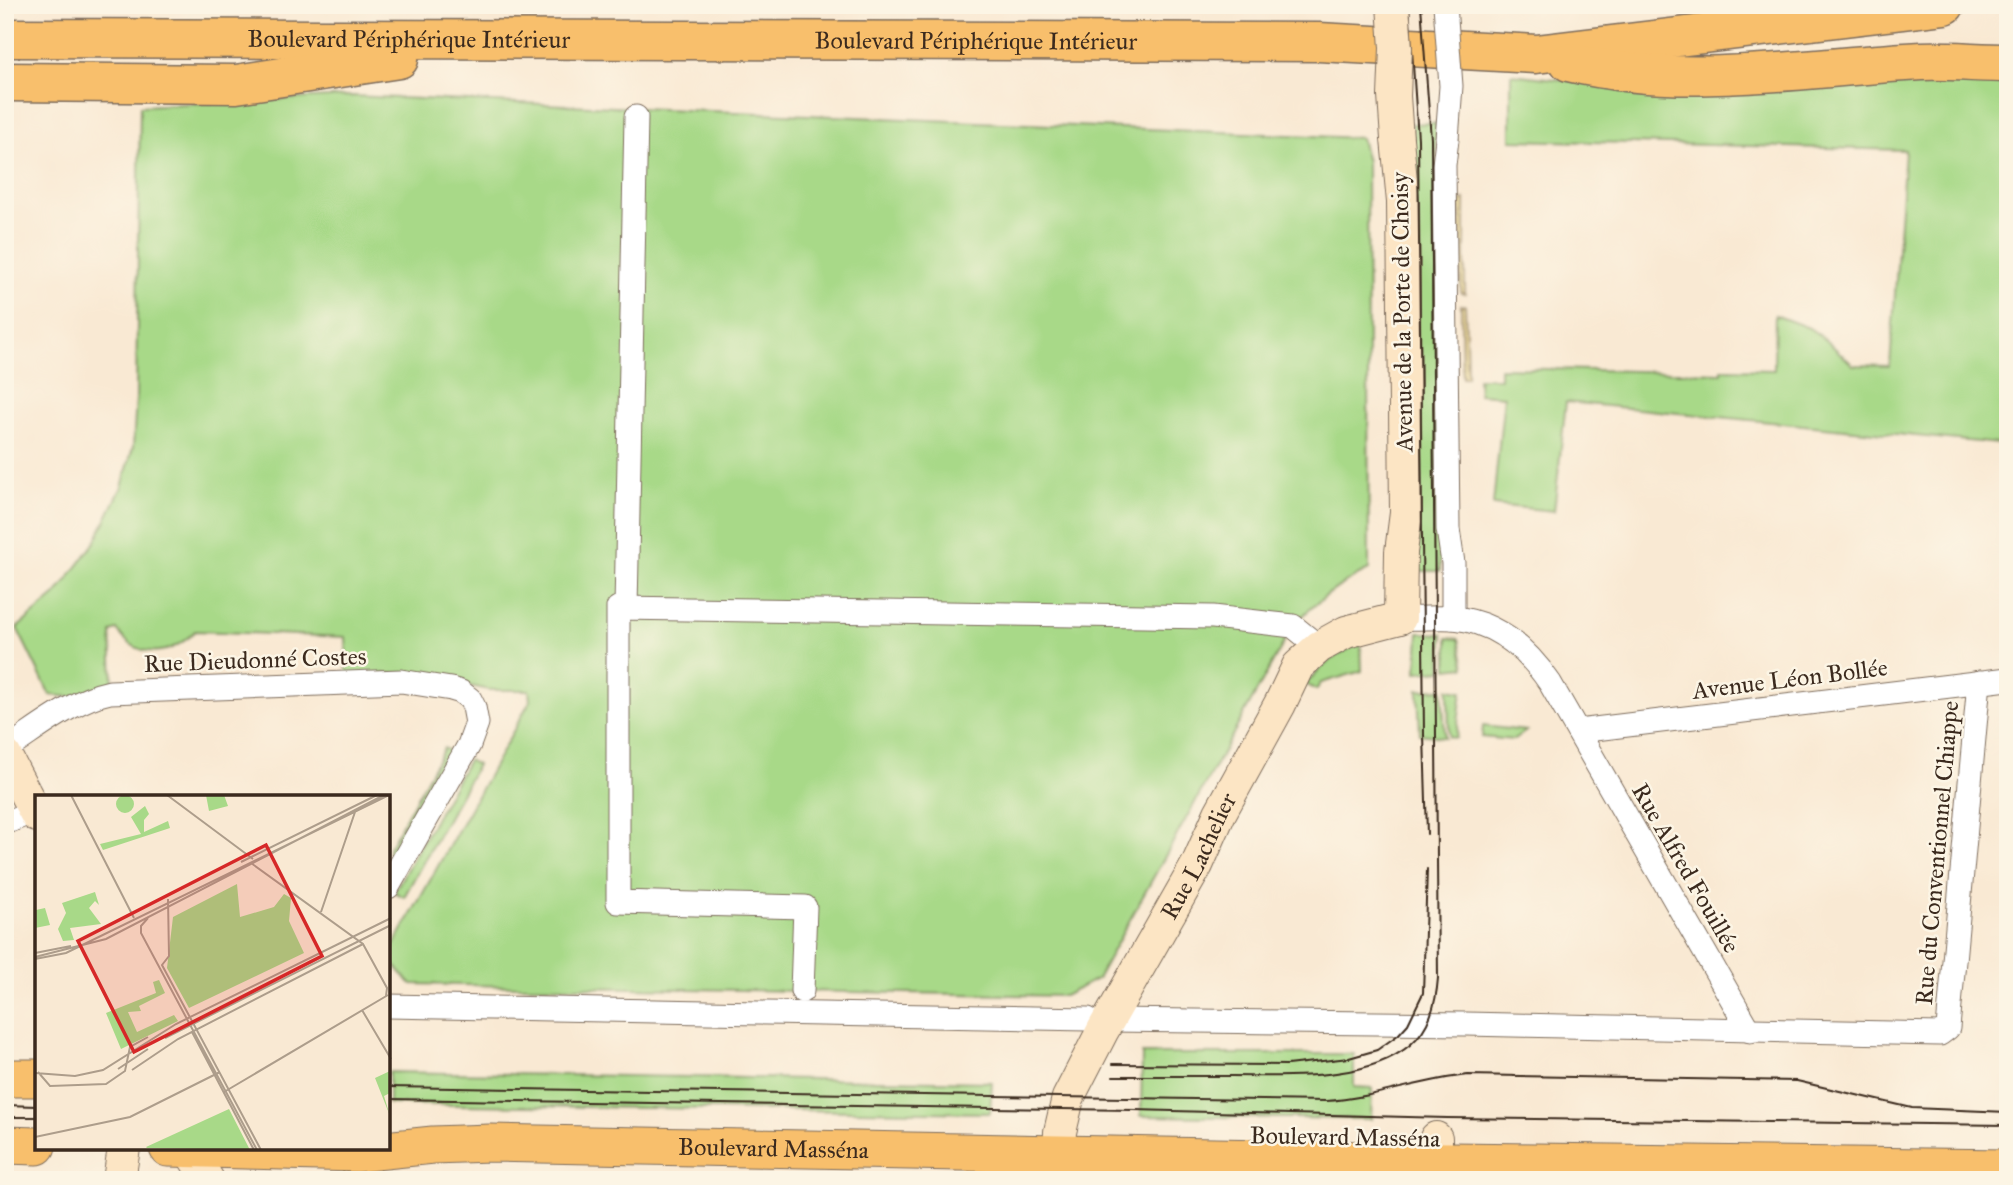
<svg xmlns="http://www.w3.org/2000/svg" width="2013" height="1185" font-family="'IM FELL Great Primer',serif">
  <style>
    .green { fill: #a8d988; stroke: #728253; stroke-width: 2 }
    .sand { fill: #eeda9e; stroke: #94825e; stroke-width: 2 }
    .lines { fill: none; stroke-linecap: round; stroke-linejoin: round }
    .street-casing { stroke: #7e6d5d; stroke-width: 25 }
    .secondary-casing { stroke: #7e6d5d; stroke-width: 34 }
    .primary-casing { stroke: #7e6d5d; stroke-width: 39 }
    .highway-casing { stroke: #7e6d5d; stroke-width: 41 }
    .street { stroke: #fff; stroke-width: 23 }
    .secondary { stroke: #fce5c4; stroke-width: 32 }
    .primary { stroke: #f8bf6c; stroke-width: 37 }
    .highway { stroke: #f8bf6c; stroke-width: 38 }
    .tram { stroke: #3b2a1e; stroke-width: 2 }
    .street-bridge-casing { stroke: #7e6d5d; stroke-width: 25; stroke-linecap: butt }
    .secondary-bridge-casing { stroke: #7e6d5d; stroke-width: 34; stroke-linecap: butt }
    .street-bridge { stroke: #fff; stroke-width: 23 }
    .secondary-bridge { stroke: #fce5c4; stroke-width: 32 }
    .labels { text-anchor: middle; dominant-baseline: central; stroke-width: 5; stroke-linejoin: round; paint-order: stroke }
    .street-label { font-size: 24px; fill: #3b2a1e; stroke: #fcf5e5 }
    .inset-road { fill: none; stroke: #ad9d8b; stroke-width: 2 }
    .view { fill: #d62828; fill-opacity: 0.15; stroke: #d62828; stroke-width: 3.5 }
    .inset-edge { fill: none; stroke: #3b2a1e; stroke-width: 3.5 }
  </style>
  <rect width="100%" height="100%" fill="#fcf5e5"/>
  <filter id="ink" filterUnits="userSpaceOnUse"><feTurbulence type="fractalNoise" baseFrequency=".0143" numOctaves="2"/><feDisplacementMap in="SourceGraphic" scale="14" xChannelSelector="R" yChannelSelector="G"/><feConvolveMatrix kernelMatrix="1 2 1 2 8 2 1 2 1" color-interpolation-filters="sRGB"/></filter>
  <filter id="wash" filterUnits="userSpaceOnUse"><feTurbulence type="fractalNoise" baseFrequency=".00686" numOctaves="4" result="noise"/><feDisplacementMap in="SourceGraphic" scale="28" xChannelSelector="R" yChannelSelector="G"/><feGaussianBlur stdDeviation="1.57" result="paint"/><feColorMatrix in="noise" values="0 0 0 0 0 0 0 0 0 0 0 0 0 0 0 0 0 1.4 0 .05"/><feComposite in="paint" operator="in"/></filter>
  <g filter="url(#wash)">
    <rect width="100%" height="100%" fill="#f9e9d3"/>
    <g class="green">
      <polygon points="1511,74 1608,85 1896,81 2008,83 2008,445 1566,402 1554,511 1493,505 1504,396 1479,394 1478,378 1500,378 1500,368 1722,373 1722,369 1774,370 1775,315 1809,328 1825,339 1853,365 1890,366 1905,150 1511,140"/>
      <path d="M 351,96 L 1361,138 L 1367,162 L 1369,570 C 1339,584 1315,602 1293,626 L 1097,979 L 1064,996 L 411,984 L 389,959 L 389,954 L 530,701 L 529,690 L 490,690 L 405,673 L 347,675 L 346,637 L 195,631 C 171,656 139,661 117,630 L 111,632 L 113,684 L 70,697 L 50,695 L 17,628 L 56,595 L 95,542 L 122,487 L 133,447 L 136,399 L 140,106 Z"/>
      <polygon points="1436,123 1440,571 1418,571 1412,124"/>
      <polygon points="1419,633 1443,634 1442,670 1417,672"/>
      <polygon points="1448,638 1459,639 1465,667 1448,669"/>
      <path d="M 1361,644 L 1362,671 L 1321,683 L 1316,690 L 1306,684 C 1321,666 1338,652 1361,644 Z"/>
      <polygon points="1442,689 1445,737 1420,734 1418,690"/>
      <polygon points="1448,689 1462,691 1456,738 1449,737"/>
      <polygon points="1483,726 1526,731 1514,740 1482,737"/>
      <polygon points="444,748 453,753 389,870 389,848"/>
      <polygon points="468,760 477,765 404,897 394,892"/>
      <polygon points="1142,1054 1354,1054 1354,1087 1372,1088 1371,1119 1141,1116"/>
      <polygon points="389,1072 992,1082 990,1113 389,1104"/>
    </g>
    <g class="sand">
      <polygon points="1465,200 1465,294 1461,293 1460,201"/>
      <polygon points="1461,305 1465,305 1467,377 1462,377"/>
    </g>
  </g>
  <g filter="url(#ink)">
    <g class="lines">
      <g class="street-casing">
        <g id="street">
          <polyline points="1447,139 1444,165 1448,529 1453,563 1453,618"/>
          <polyline points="626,608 636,117"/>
          <path d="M 1400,618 C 1418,619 1436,617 1454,618 C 1497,622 1527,649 1550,683 L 1750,1031"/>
          <polyline points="1578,731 2008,679"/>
          <path d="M 5,750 C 38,729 72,700 110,692 L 401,681 L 451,689 L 461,692 L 470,699 L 474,707 L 477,723 L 469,745 L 388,887"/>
          <polyline points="5,823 34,811"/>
          <polyline points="802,991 805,907 618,902 618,608 1213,617 1293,626 1319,647"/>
          <polyline points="388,1006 1088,1019"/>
          <polyline points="1110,1020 1466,1024 1940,1034 1948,1028 1979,682"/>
        </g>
      </g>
      <g class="secondary-casing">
        <g id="secondary">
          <polyline points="5,755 37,816"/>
          <polyline points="188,1148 208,1180"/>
          <path id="s1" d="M 1059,1153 L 1060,1132 L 1068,1098 L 1103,1030 L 1197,865 L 1220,813 L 1280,704 L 1298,666 L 1319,647 L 1346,632 L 1400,618 L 1401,552 L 1406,513 L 1403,202 L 1397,139"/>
          <polyline points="119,1180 124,1148"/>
          <polyline points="1436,1180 1436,1138"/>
        </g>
      </g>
      <g class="primary-casing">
        <g id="primary">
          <polyline points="5,1078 37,1078"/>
          <polyline points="5,1145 37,1146"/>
          <path id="s2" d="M 168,1148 L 356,1153 L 433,1145 L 490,1143 L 1369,1160 L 2008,1168"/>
        </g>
      </g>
      <g class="highway-casing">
        <g id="highway">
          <path id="s3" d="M 5,38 L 1319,42 L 1536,54 L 1945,5"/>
          <path d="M 1569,62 C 1683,90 1806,67 1922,61 C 1951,60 1979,63 2008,63"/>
          <polyline points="5,82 236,84 399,59"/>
        </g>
      </g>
      <use href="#street" class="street"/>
      <use href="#secondary" class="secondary"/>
      <use href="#primary" class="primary"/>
      <use href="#highway" class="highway"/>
      <g class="tram">
        <polyline points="1409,5 1418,139 1424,735 1427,834"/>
        <polyline points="1113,1064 1287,1065 1349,1058 1377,1050 1398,1035 1408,1024 1423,993 1427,869"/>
        <path d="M 1113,1076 C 1153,1076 1193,1076 1232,1076 C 1286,1076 1366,1082 1410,1045 C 1430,1028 1436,1004 1438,978 L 1431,139 L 1421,5"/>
        <path d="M 388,1087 L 1326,1101 C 1374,1098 1420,1080 1468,1075 L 1797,1081 L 1912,1108 L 2008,1112"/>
        <polyline points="388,1099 1134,1110 1447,1118 2008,1125"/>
        <polyline points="5,1105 37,1106"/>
        <polyline points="5,1117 37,1117"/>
      </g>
      <g class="street-bridge-casing">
        <polyline id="street-bridge" points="1445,5 1451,86 1447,139"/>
      </g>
      <g class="secondary-bridge-casing">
        <polyline id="secondary-bridge" points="1393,5 1396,48 1394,96 1397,139"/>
      </g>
      <use href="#street-bridge" class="street-bridge"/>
      <use href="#secondary-bridge" class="secondary-bridge"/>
    </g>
  </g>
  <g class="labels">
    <g class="street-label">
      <text stroke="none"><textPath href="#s3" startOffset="404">Boulevard Périphérique Intérieur</textPath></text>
      <text stroke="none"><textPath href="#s3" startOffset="971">Boulevard Périphérique Intérieur</textPath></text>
      <text transform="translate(1402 312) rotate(-91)">Avenue de la Porte de Choisy</text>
      <text transform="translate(255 660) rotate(-2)">Rue Dieudonné Costes</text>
      <text transform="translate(1790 679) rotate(-7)">Avenue Léon Bollée</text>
      <text transform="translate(1937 853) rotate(-85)">Rue du Conventionnel Chiappe</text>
      <text stroke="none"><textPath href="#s1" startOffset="331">Rue Lachelier</textPath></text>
      <text transform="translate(1686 868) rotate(60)">Rue Alfred Fouillée</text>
      <text transform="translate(1345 1137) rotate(1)">Boulevard Masséna</text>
      <text stroke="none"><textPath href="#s2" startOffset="606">Boulevard Masséna</textPath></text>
    </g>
  </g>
  <g transform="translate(35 795)">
    <rect width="355" height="355" fill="#f9e9d3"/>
    <path d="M81 9a9 9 0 1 1 18 0a9 9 0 1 1-18 0ZM 171,0 L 189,0 L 193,11 L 174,16 ZM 110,11 L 114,19 L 109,25 L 109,37 L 133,26 L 135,33 L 68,55 L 65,49 L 106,39 L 96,22 ZM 202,89 L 205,122 L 239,112 L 249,99 L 256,103 L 254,126 L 269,158 L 154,213 L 132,173 L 138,122 ZM 60,97 L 64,110 L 60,106 L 54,113 L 66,129 L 35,133 L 39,145 L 28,146 L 23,134 L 31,118 L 27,108 ZM 0,110 L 1,115 L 10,113 L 15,130 L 0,133 ZM 124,185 L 130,198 L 104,211 L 106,216 L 93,217 L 102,237 L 139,220 L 143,226 L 86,254 L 71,218 L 121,198 L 118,187 ZM 355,276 L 355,298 L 349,301 L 355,321 L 340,283 ZM 194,314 L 215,355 L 112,353 L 111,352 Z" fill="#a8d988"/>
    <path class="inset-road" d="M 36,0 L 99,123M 132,0 L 218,64M 206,67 L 342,0M 216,68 L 328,149 L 352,193 L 351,201M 133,104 L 134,161 L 127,170 L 226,355M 286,117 L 320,17M 113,123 L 106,131 L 106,138 L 222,355M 0,158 L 36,151M 0,162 L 71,144 L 349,0M 0,164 L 31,158 L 354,0M 327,215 L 356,264M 157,237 L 219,355M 130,243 L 356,130M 83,274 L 113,254M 97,275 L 143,244 L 328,149M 3,277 L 15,291 L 71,289 L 90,276 L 95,252 L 113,242M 0,278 L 40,281 L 68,275 L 141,229 L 356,123M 189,297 L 353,200M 0,342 L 95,322 L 185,277"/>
    <path class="view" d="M 231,50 L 287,161 L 99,257 L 43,146 Z"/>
    <rect width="355" height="355" class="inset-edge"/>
  </g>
  <rect width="2013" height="1185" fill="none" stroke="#fcf5e5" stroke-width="28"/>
</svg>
